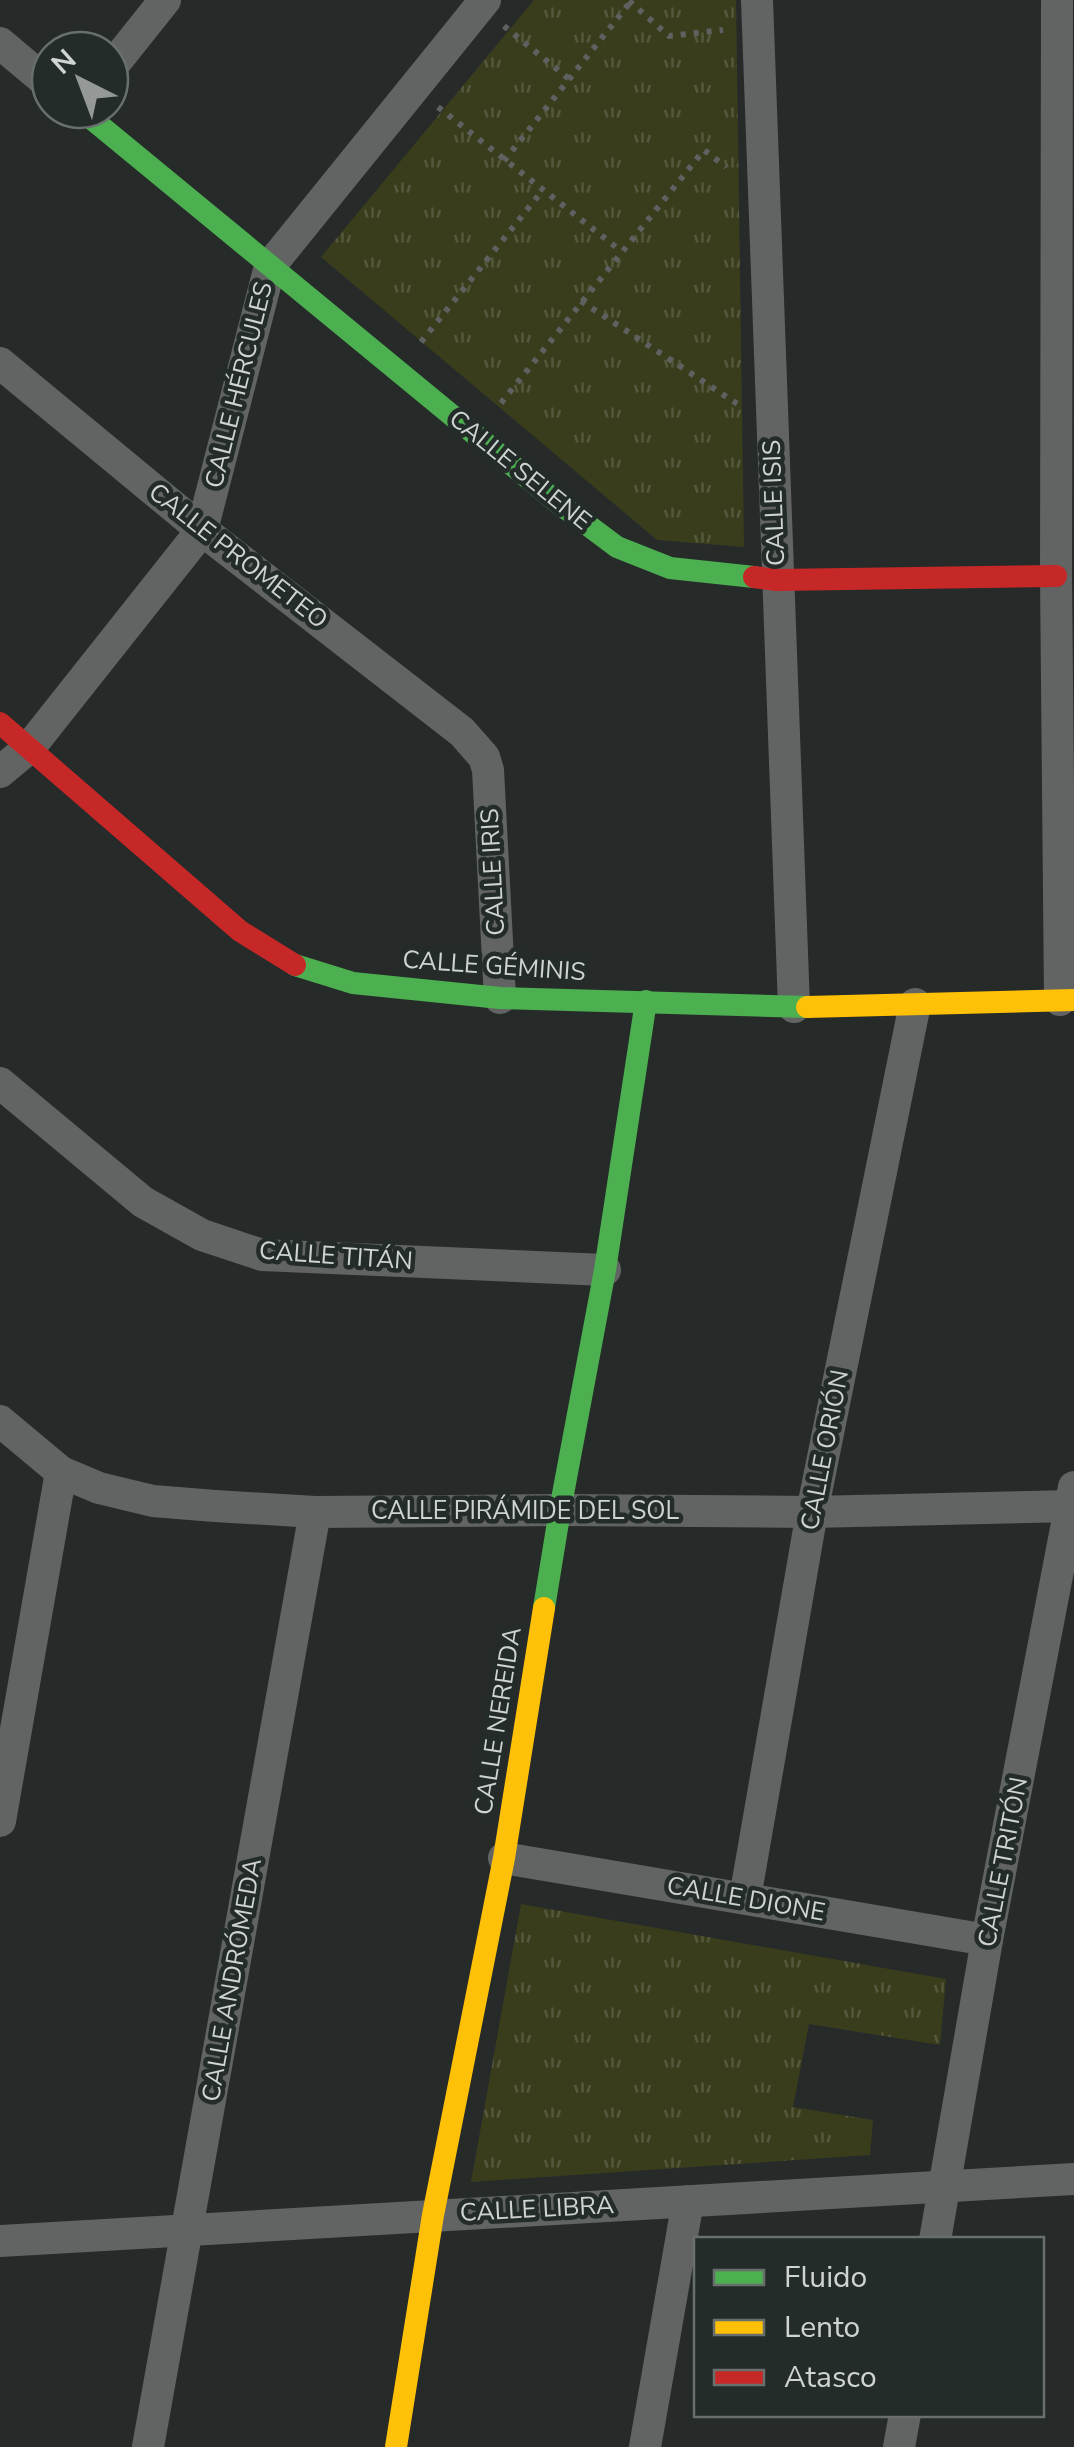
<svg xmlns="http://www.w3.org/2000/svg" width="1074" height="2447" font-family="'Nunito Sans',sans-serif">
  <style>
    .park { fill: url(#park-tufts) }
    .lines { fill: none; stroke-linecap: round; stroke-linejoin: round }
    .path { stroke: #5e6160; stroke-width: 6; stroke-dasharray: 5 8; stroke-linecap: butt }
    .street { stroke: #626464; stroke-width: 32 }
    .fast { stroke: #4caf50; stroke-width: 22 }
    .slow { stroke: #ffc107; stroke-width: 22 }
    .jam { stroke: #c62828; stroke-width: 22 }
    .labels { text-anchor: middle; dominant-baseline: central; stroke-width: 9; stroke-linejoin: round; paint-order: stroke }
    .street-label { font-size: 25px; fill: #cfd3d2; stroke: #242c2a }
  </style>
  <defs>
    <pattern id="park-tufts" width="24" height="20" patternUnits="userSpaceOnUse" patternTransform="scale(2.5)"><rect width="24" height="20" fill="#393d1c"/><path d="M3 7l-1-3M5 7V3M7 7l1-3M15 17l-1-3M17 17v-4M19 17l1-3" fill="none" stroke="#55583c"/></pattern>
  </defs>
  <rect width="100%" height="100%" fill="#262a29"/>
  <g class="park">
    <polygon points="534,0 736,0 744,547 657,540 321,257"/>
    <polygon points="521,1904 946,1979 940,2045 809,2024 793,2107 873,2120 870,2155 471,2182"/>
  </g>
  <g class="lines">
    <g class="path">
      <polyline points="629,1 669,36 723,30"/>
      <polyline points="504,26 569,79"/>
      <polyline points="438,107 621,251"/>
      <polyline points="504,161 632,0"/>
      <polyline points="581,301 739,405"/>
      <polyline points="421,342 542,191"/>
      <polyline points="501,403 704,150 726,167"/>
    </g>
    <g class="street">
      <polyline points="757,0 794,1007"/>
      <polyline points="1057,0 1056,576 1060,1000"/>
      <polyline points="0,43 50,85"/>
      <polyline points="110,69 165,0"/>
      <polyline points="0,363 202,530 462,732 484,757 488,770 500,998"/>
      <polyline points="0,772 30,747 202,530 270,266 485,0"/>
      <polyline points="0,1083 143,1202 202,1235 262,1255 605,1270"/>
      <polyline points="0,1421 61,1472 99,1488 153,1501 215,1506 315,1512 560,1510 812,1512 1074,1506"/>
      <polyline points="0,1821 61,1472"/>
      <polyline points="504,1858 987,1940"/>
      <polyline points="745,1898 812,1512 915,1004"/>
      <polyline points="935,2240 987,1940 1074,1487"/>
      <polyline points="0,2241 1074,2179"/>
      <polyline points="148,2447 315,1512"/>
      <polyline points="645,2447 688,2201"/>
      <polyline points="899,2447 905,2414"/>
    </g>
    <g class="fast">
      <polyline points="81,110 557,502 617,547 670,568 754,577"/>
      <polyline points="295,965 353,983 500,998 807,1007"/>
      <polyline points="544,1608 560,1510 605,1270 646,1001"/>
    </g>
    <g class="slow">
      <polyline points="807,1007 1074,1000"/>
      <polyline points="396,2447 433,2215 504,1858 544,1608"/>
    </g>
    <g class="jam">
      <polyline points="754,577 777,580 1056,576"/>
      <polyline points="0,723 240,931 295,965"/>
    </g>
  </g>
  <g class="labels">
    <g class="street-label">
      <text transform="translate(239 385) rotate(-76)">CALLE HÉRCULES</text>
      <text transform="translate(520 470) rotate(39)">CALLE SELENE</text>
      <text transform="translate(774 503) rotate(-92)">CALLE ISIS</text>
      <text transform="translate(238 556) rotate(38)">CALLE PROMETEO</text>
      <text transform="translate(493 872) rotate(-93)">CALLE IRIS</text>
      <text transform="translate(494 966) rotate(4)">CALLE GÉMINIS</text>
      <text transform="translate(336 1256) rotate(4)">CALLE TITÁN</text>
      <text transform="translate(825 1450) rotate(-79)">CALLE ORIÓN</text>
      <text x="525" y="1511">CALLE PIRÁMIDE DEL SOL</text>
      <text transform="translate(498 1721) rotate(-81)">CALLE NEREIDA</text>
      <text transform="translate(1003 1862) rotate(-79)">CALLE TRITÓN</text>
      <text transform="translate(746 1899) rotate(10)">CALLE DIONE</text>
      <text transform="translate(232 1980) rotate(-80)">CALLE ANDRÓMEDA</text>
      <text transform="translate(537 2209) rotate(-3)">CALLE LIBRA</text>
    </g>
  </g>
  <rect x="694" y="2237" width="350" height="180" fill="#242c2a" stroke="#686f6d" stroke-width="2.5"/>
  <rect x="714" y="2270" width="50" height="15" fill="#4caf50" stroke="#686f6d" stroke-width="2.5"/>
  <text x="784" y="2287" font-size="30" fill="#cfd3d2">Fluido</text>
  <rect x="714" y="2320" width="50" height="15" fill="#ffc107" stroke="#686f6d" stroke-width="2.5"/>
  <text x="784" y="2337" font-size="30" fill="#cfd3d2">Lento</text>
  <rect x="714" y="2370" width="50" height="15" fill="#c62828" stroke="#686f6d" stroke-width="2.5"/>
  <text x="784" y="2387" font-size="30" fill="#cfd3d2">Atasco</text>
  <g transform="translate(80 80) rotate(318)"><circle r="48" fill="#242c2a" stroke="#686f6d" stroke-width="2.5"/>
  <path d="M0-8L18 38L0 25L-18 38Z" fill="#949897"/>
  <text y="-15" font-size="28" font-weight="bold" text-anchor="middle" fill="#cfd3d2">N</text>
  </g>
</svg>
